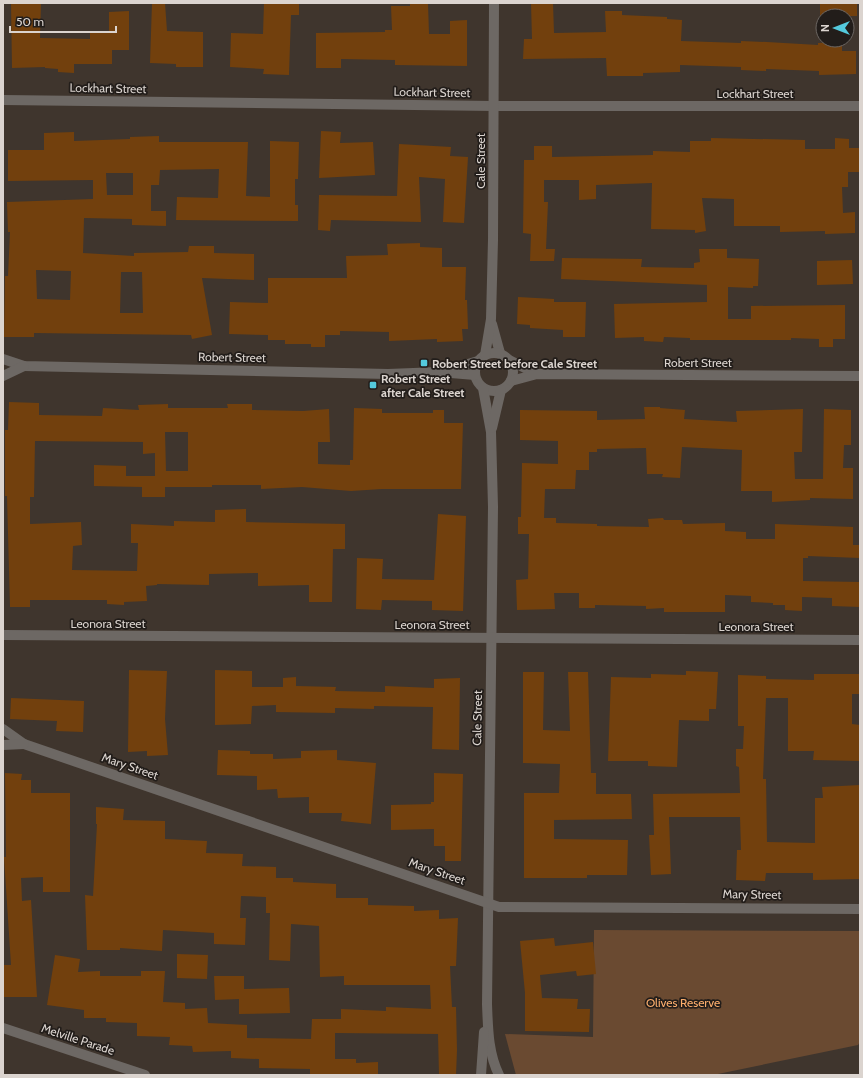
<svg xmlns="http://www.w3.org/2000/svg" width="863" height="1078" font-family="Cabin,sans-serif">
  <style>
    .green { fill: #6a4a31 }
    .building { fill: #72400d; fill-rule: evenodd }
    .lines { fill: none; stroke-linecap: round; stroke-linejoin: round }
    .minor { stroke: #6d6864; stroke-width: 10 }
    .poi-dot { fill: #54cadd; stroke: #221d1a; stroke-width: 1.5 }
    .labels { text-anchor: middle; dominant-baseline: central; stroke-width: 3.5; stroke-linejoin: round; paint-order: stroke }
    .street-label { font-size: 12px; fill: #dbd4cf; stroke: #221d1a }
    .poi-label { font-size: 12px; font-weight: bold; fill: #dbd4cf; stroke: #221d1a; text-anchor: start }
    .park-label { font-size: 12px; fill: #fbad6c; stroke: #221d1a }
  </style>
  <rect width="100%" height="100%" fill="#3f352d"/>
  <polygon class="green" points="594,930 860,931 860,1042 858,1045 713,1075 516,1075 505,1034 593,1037"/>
  <g class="building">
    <polygon points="11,3 41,3 40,38 90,39 90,33 109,33 109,12 129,11 129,50 112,50 112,64 74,64 74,73 58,72 58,69 45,68 45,67 12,68"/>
    <polygon points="152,3 165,3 167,31 203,32 203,67 176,67 176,64 150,63"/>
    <polygon points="264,3 299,3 299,15 291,15 289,75 263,74 264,69 230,67 231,33 263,34"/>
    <polygon points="410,3 428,3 429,34 450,34 450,21 467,20 467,66 395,65 395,60 341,59 341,68 316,68 316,33 385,32 385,30 392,30 391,6 410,6"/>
    <polygon points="531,3 553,3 554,33 606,32 605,11 622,11 622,15 667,17 667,19 682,20 681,41 741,43 741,41 767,42 818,45 818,43 842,42 842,51 856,51 856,74 819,75 819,71 766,69 766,71 741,70 741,67 680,65 680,72 643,73 643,76 607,76 606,58 523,59 524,39 532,39"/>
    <rect x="820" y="3" width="37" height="13"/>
    <polygon points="321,131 341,132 340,143 373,142 375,175 319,178"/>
    <path d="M 74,132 L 74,141 L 130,139 L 130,137 L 159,136 L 159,142 L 248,142 L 246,196 L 270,197 L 270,141 L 299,142 L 298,179 L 295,179 L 295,205 L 298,205 L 298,221 L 176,220 L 177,197 L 218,198 L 219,169 L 160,170 L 159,185 L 151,185 L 151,211 L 166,211 L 166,226 L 132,225 L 132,219 L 84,218 L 83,253 L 134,256 L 134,253 L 188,252 L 189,246 L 214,246 L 214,253 L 254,254 L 254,280 L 202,278 L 212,335 L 192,339 L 191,335 L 34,333 L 34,337 L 4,337 L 5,276 L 8,276 L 10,232 L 8,232 L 7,202 L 93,199 L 93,180 L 8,181 L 8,150 L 44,150 L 44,133 ZM 106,173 L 133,173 L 133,195 L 107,195 ZM 36,270 L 71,271 L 70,300 L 37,299 ZM 121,272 L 142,272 L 143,313 L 120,313 Z"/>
    <polygon points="711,138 805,140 805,149 835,149 835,138 849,139 849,148 860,148 860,172 848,172 848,187 842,187 843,213 855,212 855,233 825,234 825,231 780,232 780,226 734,226 734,199 702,198 706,231 695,233 695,230 651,229 652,183 596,185 596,199 579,200 579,180 544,180 544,202 548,202 546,249 555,249 554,261 530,261 531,234 523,233 524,160 534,160 534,146 552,146 552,157 653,155 653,151 690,152 690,141 711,141"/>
    <polygon points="399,144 451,147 450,156 468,157 464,223 443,222 445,179 419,177 421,222 331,220 330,231 318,230 319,195 397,196"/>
    <polygon points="420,243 420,247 442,248 442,267 466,267 465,300 467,300 468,329 462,329 463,341 437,342 437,339 389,341 389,332 340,331 340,335 325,335 325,347 311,347 311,344 285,344 285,340 268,340 268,335 229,334 230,302 268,303 268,278 347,278 346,256 388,255 387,244"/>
    <polygon points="699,249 727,249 727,258 759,259 758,286 753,286 753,288 728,287 728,319 751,319 751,306 845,305 845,339 833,339 833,347 819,347 819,339 791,338 791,340 690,340 690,338 664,337 663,342 644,341 644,337 615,338 614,304 707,302 707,285 561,279 562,258 642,259 641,267 694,268 694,263 700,262"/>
    <polygon points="852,260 853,284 817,285 817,261"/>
    <polygon points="518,297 554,299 554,302 586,302 585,337 563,337 563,330 530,328 530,325 517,324"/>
    <path d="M 9,402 L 39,403 L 39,415 L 102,416 L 103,408 L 139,410 L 138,405 L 168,404 L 168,408 L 228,408 L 227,404 L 252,404 L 252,410 L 303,411 L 329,409 L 330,442 L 318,442 L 318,464 L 350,465 L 350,460 L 353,460 L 354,408 L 382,409 L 382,413 L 433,413 L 433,410 L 444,410 L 444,423 L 463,423 L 461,489 L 382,489 L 351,491 L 302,487 L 261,489 L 261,485 L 212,485 L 212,487 L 165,487 L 165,497 L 142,497 L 142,487 L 94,486 L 94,465 L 126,466 L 126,476 L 155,476 L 155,453 L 143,454 L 143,442 L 35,441 L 34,497 L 30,497 L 30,524 L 81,522 L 82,545 L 73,546 L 72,570 L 137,571 L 138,543 L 131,543 L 131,524 L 174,526 L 174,521 L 215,522 L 215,510 L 246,509 L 246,522 L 345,524 L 345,549 L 333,549 L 332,602 L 309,602 L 309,585 L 258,586 L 258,573 L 209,574 L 209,585 L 157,584 L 157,585 L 146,586 L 147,601 L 124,602 L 124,605 L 107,604 L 107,600 L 30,600 L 30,607 L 10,607 L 7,496 L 5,496 L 5,430 L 8,430 ZM 165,432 L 188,432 L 188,471 L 166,471 Z"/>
    <polygon points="644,407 660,407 660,408 685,410 684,419 737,422 736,411 803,409 802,452 794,452 795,479 823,479 824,409 851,410 851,445 844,445 843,468 853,468 853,499 810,498 810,500 772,502 772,491 741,491 742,450 682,447 680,478 662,477 663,474 647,474 646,448 597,449 597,452 589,452 589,470 576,470 575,489 545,489 544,518 556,518 556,523 597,524 597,526 649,527 648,519 663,518 664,520 682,520 683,524 725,523 725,531 746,532 746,539 775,539 775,524 853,527 853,545 860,545 860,558 808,556 808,558 803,558 803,581 860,582 860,607 832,606 832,598 802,597 802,611 785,610 785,605 773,605 773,603 751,602 751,596 725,595 725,612 664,612 664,608 646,609 646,606 595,605 595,608 579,608 579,593 554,593 555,609 517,610 516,580 528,579 529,534 518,534 518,517 521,517 522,463 558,464 558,441 520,440 520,410 597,411 597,420 645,419"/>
    <polygon points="438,514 466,516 463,611 432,610 432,601 382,600 381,610 356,609 357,558 383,559 382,579 434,580"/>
    <polygon points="129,670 167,671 165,719 168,755 147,756 147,751 128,752"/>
    <polygon points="215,670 252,671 252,687 283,687 283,678 296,677 296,686 336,687 335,691 385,692 385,686 434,688 434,679 460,678 459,750 432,749 433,707 374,706 374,709 335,708 335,713 276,712 276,705 252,706 251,724 215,725"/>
    <polygon points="686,671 718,672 716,709 709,709 709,721 679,720 677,767 648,766 648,761 608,761 611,677 651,678 651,674 686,675"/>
    <polygon points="523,672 544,672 543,730 570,731 568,672 588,672 591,773 596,773 596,794 631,794 632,819 554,820 554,839 628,840 627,875 587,875 587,878 524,878 524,793 559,793 560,764 523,763"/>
    <polygon points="814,674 860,674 860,694 852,694 852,724 860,725 860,761 813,760 814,751 788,751 788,698 766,698 763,779 766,779 767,842 815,843 815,798 823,798 822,787 860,785 860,879 813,880 813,873 766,873 765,881 736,880 737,850 741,850 740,817 669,817 671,874 651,875 649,835 654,835 653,794 740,793 739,767 736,766 736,749 743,749 744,726 738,726 738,675 766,676 766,679 814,680"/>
    <polygon points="11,698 84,701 83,732 56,731 57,721 10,719"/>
    <polygon points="218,750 250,751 250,754 273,754 273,759 301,758 301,751 337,750 337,760 376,763 371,824 341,821 342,813 309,813 309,797 278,798 277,789 257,790 257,776 217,775"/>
    <polygon points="5,773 22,774 21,780 31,780 31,793 70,793 70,892 43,892 43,877 21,878 22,901 31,900 37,997 3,997 3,965 11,965 4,857 6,857"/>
    <polygon points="434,773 463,774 461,861 445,861 445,846 434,846 434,829 391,830 391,805 431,804 431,802 434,802"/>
    <polygon points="96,807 124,809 123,820 165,821 165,839 207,841 206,853 243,854 242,866 276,867 276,878 293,878 293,882 336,884 336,898 368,898 368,905 414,906 414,911 439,910 439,919 458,918 456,966 450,966 452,1007 456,1007 457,1050 456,1075 439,1075 438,1034 335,1033 335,1059 356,1059 356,1063 378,1062 378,1075 310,1075 310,1069 259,1068 259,1059 231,1058 231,1051 193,1052 192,1046 169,1045 170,1037 137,1036 137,1023 106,1022 106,1018 84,1018 84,1010 47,1005 55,955 80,959 78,972 100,971 100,976 141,976 141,971 165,971 163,1002 185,1003 185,1009 207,1008 208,1023 247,1025 247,1038 311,1039 312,1019 341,1019 341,1009 386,1011 386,1007 431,1009 430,985 344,985 344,976 320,977 319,926 291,924 290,961 269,960 270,913 266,913 266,897 241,896 240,918 246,918 245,945 214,944 214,933 163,930 162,951 120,948 120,950 87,950 85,895 93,896 97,824 96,824"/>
    <polygon points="554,938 555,946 593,942 596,974 577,976 576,971 540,975 542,998 578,999 577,1009 590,1009 589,1032 525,1031 525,993 520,941"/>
    <polygon points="177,954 208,955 207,979 177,978"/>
    <polygon points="214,976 244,976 244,989 289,988 290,1013 239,1014 239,999 215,1000"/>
  </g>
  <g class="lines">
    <g class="minor">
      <polyline points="3,100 494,106 860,106"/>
      <polyline points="492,324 500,353"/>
      <circle cx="494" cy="372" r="19"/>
      <polyline points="485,355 491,319 493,240 494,3"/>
      <polyline points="3,359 24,366 388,374 439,372 475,375"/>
      <polyline points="509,360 537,374"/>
      <polyline points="445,371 478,361"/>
      <polyline points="3,376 24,366"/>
      <polyline points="511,381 537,374 860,376"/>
      <path d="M 483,388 L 491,432 L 493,507 L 487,1004 C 488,1028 488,1053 499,1075"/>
      <polyline points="492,428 501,390"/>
      <polyline points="3,635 860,640"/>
      <polyline points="3,729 24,744 499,907 860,909"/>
      <polyline points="3,745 24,744"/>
      <polyline points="3,1028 145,1075"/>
      <polyline points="481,1075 484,1032"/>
    </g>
  </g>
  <g class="poi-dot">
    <rect x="420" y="359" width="8" height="8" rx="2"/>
    <rect x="369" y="381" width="8" height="8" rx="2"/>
  </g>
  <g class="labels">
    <g class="street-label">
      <text transform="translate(108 88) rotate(1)">Lockhart Street</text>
      <text transform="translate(432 92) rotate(1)">Lockhart Street</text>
      <text x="755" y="93">Lockhart Street</text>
      <text transform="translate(480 161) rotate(-90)">Cale Street</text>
      <text transform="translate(232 357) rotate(1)">Robert Street</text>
      <text x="698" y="362">Robert Street</text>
      <text x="108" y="623">Leonora Street</text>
      <text x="432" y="624">Leonora Street</text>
      <text x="756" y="626">Leonora Street</text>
      <text transform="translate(477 718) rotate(-89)">Cale Street</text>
      <text transform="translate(130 766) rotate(19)">Mary Street</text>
      <text transform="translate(437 871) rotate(19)">Mary Street</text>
      <text transform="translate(752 894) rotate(1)">Mary Street</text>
      <text transform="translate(78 1039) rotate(18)">Melville Parade</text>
    </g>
    <g class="poi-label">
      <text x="432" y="363">Robert Street before Cale Street</text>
      <text x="381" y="378">Robert Street<tspan x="381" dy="14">after Cale Street</tspan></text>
    </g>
    <g class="park-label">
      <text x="683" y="1002">Olives Reserve</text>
    </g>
  </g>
  <rect width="863" height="1078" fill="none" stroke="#dbd4cf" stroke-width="8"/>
  <g transform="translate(835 28) rotate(270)"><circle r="19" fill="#221d1a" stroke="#6c6662"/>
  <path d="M0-3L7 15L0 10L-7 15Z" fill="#54cadd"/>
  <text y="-6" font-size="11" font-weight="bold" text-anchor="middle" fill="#dbd4cf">N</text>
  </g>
  <path d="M10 26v6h106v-6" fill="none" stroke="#dbd4cf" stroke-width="2"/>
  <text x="16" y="26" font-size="12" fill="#dbd4cf" stroke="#221d1a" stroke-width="3" paint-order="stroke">50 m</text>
</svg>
